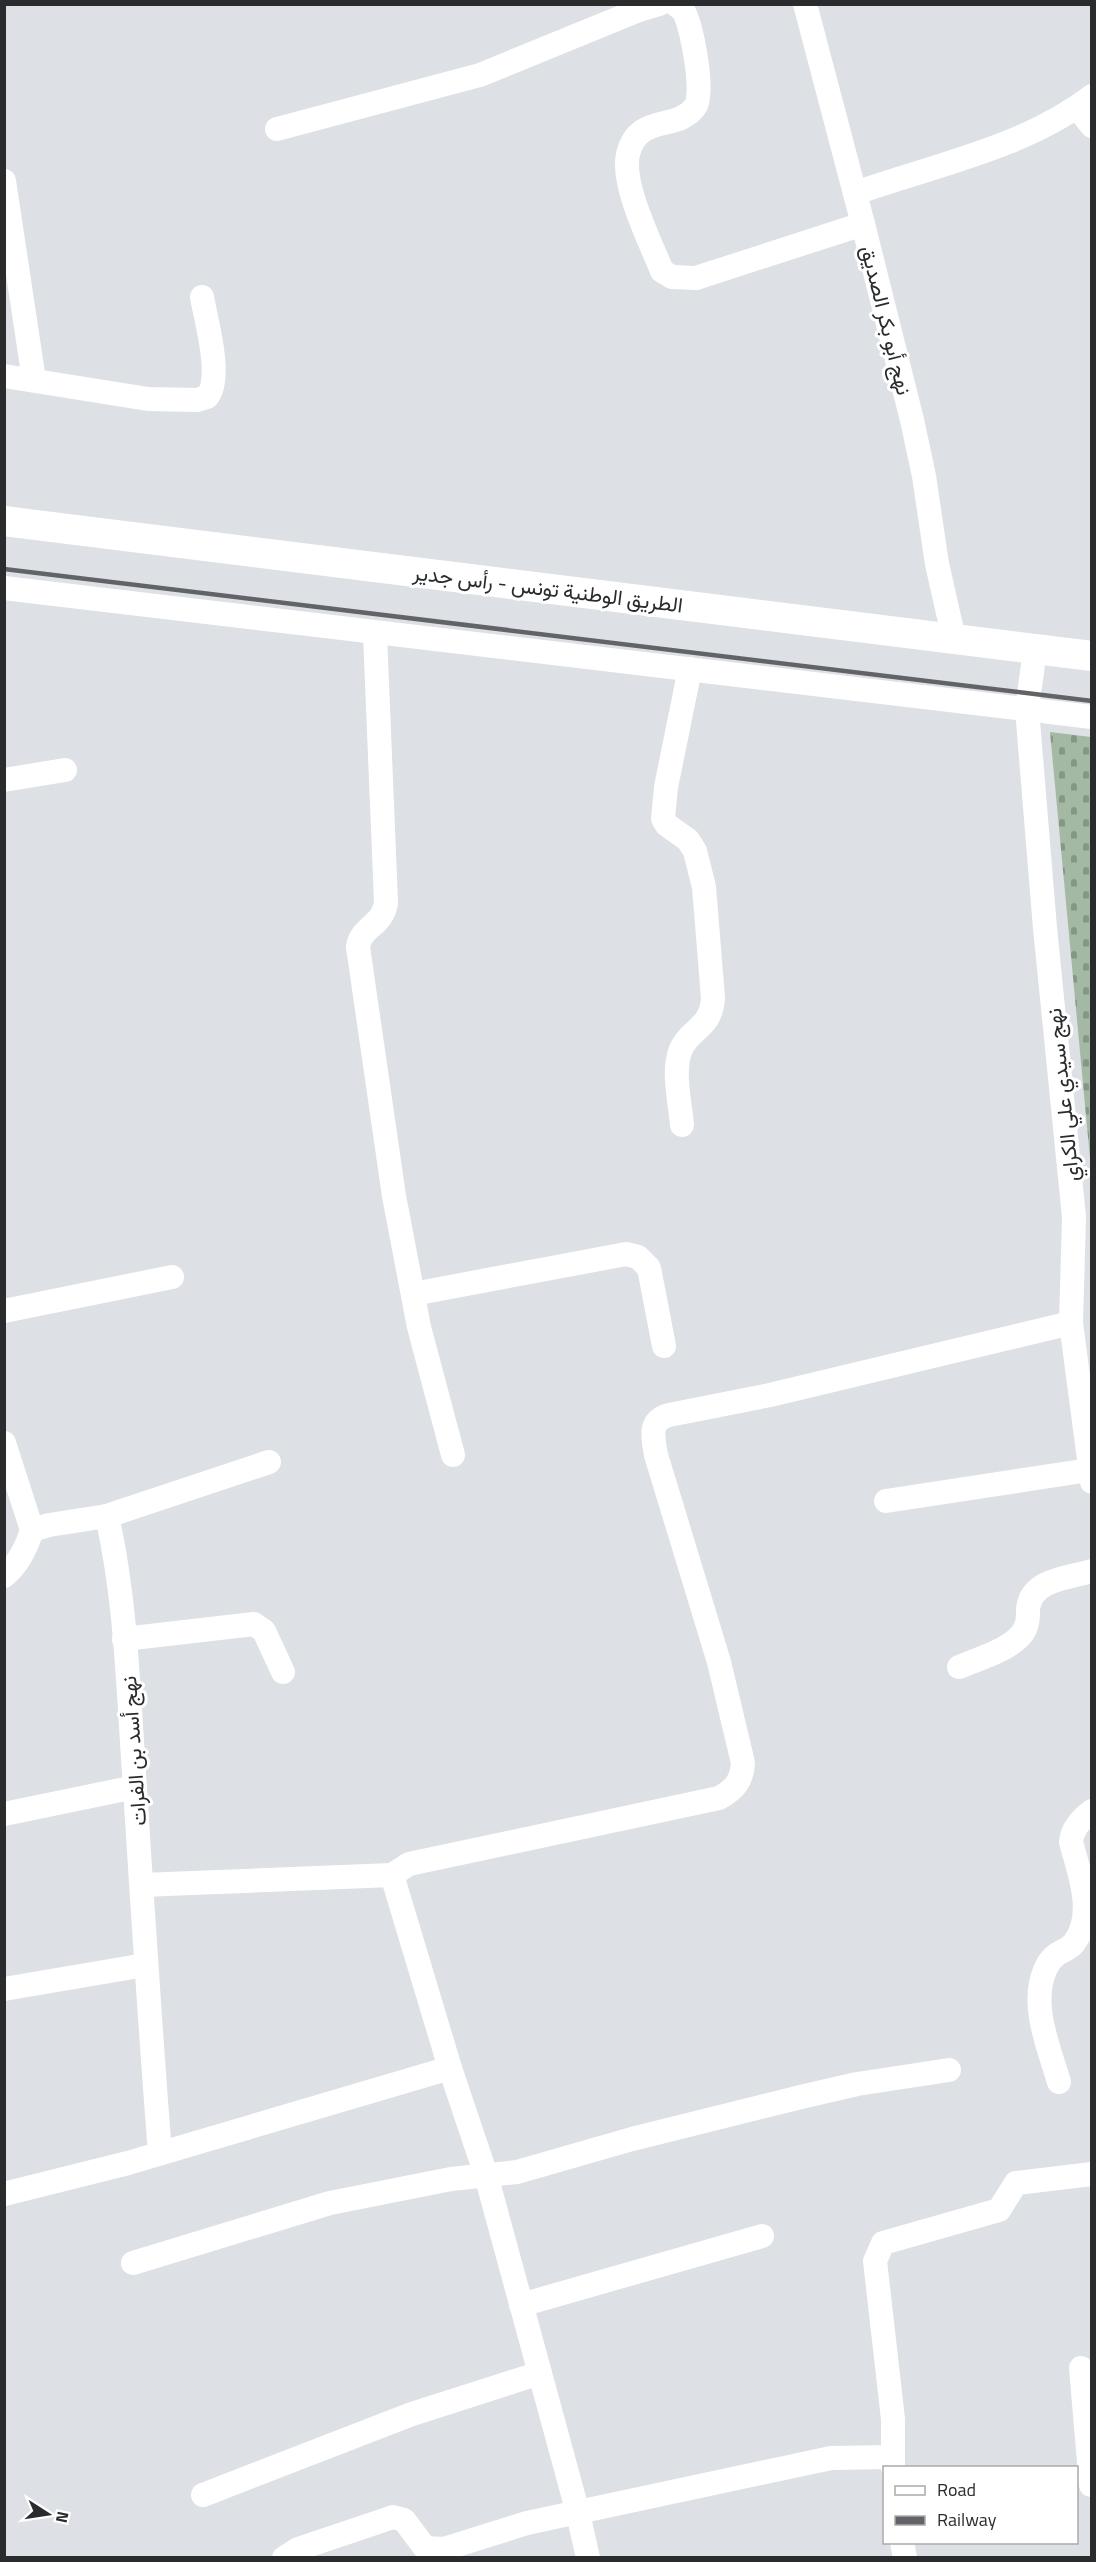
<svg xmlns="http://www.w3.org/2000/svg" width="1096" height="2562" font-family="'Titillium Web',Vazirmatn,sans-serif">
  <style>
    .cemetery { fill: url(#cemetery-stones) }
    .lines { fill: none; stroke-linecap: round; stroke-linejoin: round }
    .minor { stroke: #fff; stroke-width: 24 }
    .major { stroke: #fff; stroke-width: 30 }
    .rail { stroke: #626366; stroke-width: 4.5 }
    .labels { text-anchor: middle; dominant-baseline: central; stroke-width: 6; stroke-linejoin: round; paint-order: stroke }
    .street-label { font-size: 21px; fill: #2a2b2d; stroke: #fff }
  </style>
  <defs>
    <pattern id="cemetery-stones" width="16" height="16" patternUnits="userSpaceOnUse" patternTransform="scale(1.5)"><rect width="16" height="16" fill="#a4b9a4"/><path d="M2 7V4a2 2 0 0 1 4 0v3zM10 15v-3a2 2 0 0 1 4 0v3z" fill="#869786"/></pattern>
  </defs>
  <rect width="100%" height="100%" fill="#dde0e5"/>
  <polygon class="cemetery" points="1050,732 1091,737 1091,1169"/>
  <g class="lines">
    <g class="minor">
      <path d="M 675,4 C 679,7 683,9 685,14 C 692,29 705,94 695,107 C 676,132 638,113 628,154 C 621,184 650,241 662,271 L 672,277 L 696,278 L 863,224"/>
      <polyline points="805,4 863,224 912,420 924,476 937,564 954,639"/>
      <polyline points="1077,107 1092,126"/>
      <polyline points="277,129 480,75 639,10 659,4"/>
      <polyline points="4,181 34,380"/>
      <path d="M 856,193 C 935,165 1024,148 1092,96"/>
      <path d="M 4,376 L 148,399 L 197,400 L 207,397 C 223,378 206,321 202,297"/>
      <polyline points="4,588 1092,717"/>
      <path d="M 375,633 L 386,903 C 382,927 361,926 358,947 L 394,1196 L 419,1327 L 453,1455"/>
      <polyline points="1035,650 1027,709 1045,928 1074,1217 1071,1323 1092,1482"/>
      <polyline points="4,780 65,770"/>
      <path d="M 682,1125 C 680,1102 672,1070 681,1049 C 690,1028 711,1029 713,998 L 704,887 L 695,851 L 688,840 L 667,825 L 663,819 L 666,787 L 690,669"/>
      <polyline points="413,1294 626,1254 638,1257 649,1268 664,1346"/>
      <polyline points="4,1311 172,1277"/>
      <path d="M 4,1443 L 32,1530 L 49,1525 L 107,1516 C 126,1600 128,1687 134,1773 C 142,1900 150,2027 160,2153"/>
      <polyline points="886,1501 1089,1470"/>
      <polyline points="107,1516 269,1462"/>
      <path d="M 4,1576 C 18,1565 27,1546 32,1530"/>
      <polyline points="124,1639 254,1624 264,1631 283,1672"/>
      <path d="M 959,1667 C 978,1659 1007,1651 1021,1635 C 1028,1627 1028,1618 1028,1609 C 1031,1579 1068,1578 1092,1571"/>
      <polyline points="4,1814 135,1787"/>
      <polyline points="392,1875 450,2068 486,2175 578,2513 588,2558"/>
      <path d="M 142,1885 L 392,1875 L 409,1864 L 719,1798 C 734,1790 742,1781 743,1763 L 719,1662 L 656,1455 C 653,1437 648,1421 669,1415 L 770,1395 L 1071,1323"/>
      <polyline points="4,1989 145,1965"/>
      <path d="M 1059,2082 C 1049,2048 1030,2005 1045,1970 C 1054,1949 1065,1954 1074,1943 C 1096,1914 1079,1873 1071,1842 C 1072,1829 1081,1819 1092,1811"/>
      <polyline points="4,2194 128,2163 450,2068"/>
      <polyline points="133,2263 330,2203 451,2179 517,2172 632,2139 805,2096 857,2084 949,2070"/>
      <polyline points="521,2305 762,2236"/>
      <polyline points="1081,2368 1091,2485"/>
      <polyline points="893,2468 893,2419 875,2261 883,2243 999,2210 1016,2183 1092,2174"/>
      <polyline points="203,2495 412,2414 540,2373"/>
      <polyline points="902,2542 905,2558"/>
      <polyline points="284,2558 298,2549 393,2517 404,2520 425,2548 444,2549 527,2523 831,2458 892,2457"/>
    </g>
    <polyline class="major" points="4,521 1092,656"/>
    <polyline class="rail" points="4,569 1092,701"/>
  </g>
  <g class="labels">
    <g class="street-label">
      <text transform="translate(887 320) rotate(76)">نهج أبو بكر الصديق</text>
      <text transform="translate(548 588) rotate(7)">الطريق الوطنية تونس - رأس جدير</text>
      <text transform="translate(1062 1095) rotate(-96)">نهج سيدي علي الكراي</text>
      <text transform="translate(133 1751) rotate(-94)">نهج أسد بن الفرات</text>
    </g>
  </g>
  <rect width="1096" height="2562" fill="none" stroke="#2a2b2d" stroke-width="12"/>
  <rect x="883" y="2466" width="195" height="78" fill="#ffffff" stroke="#aaaaab" stroke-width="1.5"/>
  <rect x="895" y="2486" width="30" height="9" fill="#ffffff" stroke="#aaaaab" stroke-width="1.5"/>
  <text x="937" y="2496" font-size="18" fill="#2a2b2d">Road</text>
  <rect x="895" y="2516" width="30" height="9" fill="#626366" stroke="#aaaaab" stroke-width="1.5"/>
  <text x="937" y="2526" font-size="18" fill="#2a2b2d">Railway</text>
  <g transform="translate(48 2514) rotate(102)" stroke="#ffffff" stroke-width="4.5" paint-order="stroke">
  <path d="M0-4.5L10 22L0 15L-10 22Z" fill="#2a2b2d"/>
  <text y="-9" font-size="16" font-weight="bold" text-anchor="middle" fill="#2a2b2d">N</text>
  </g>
</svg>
